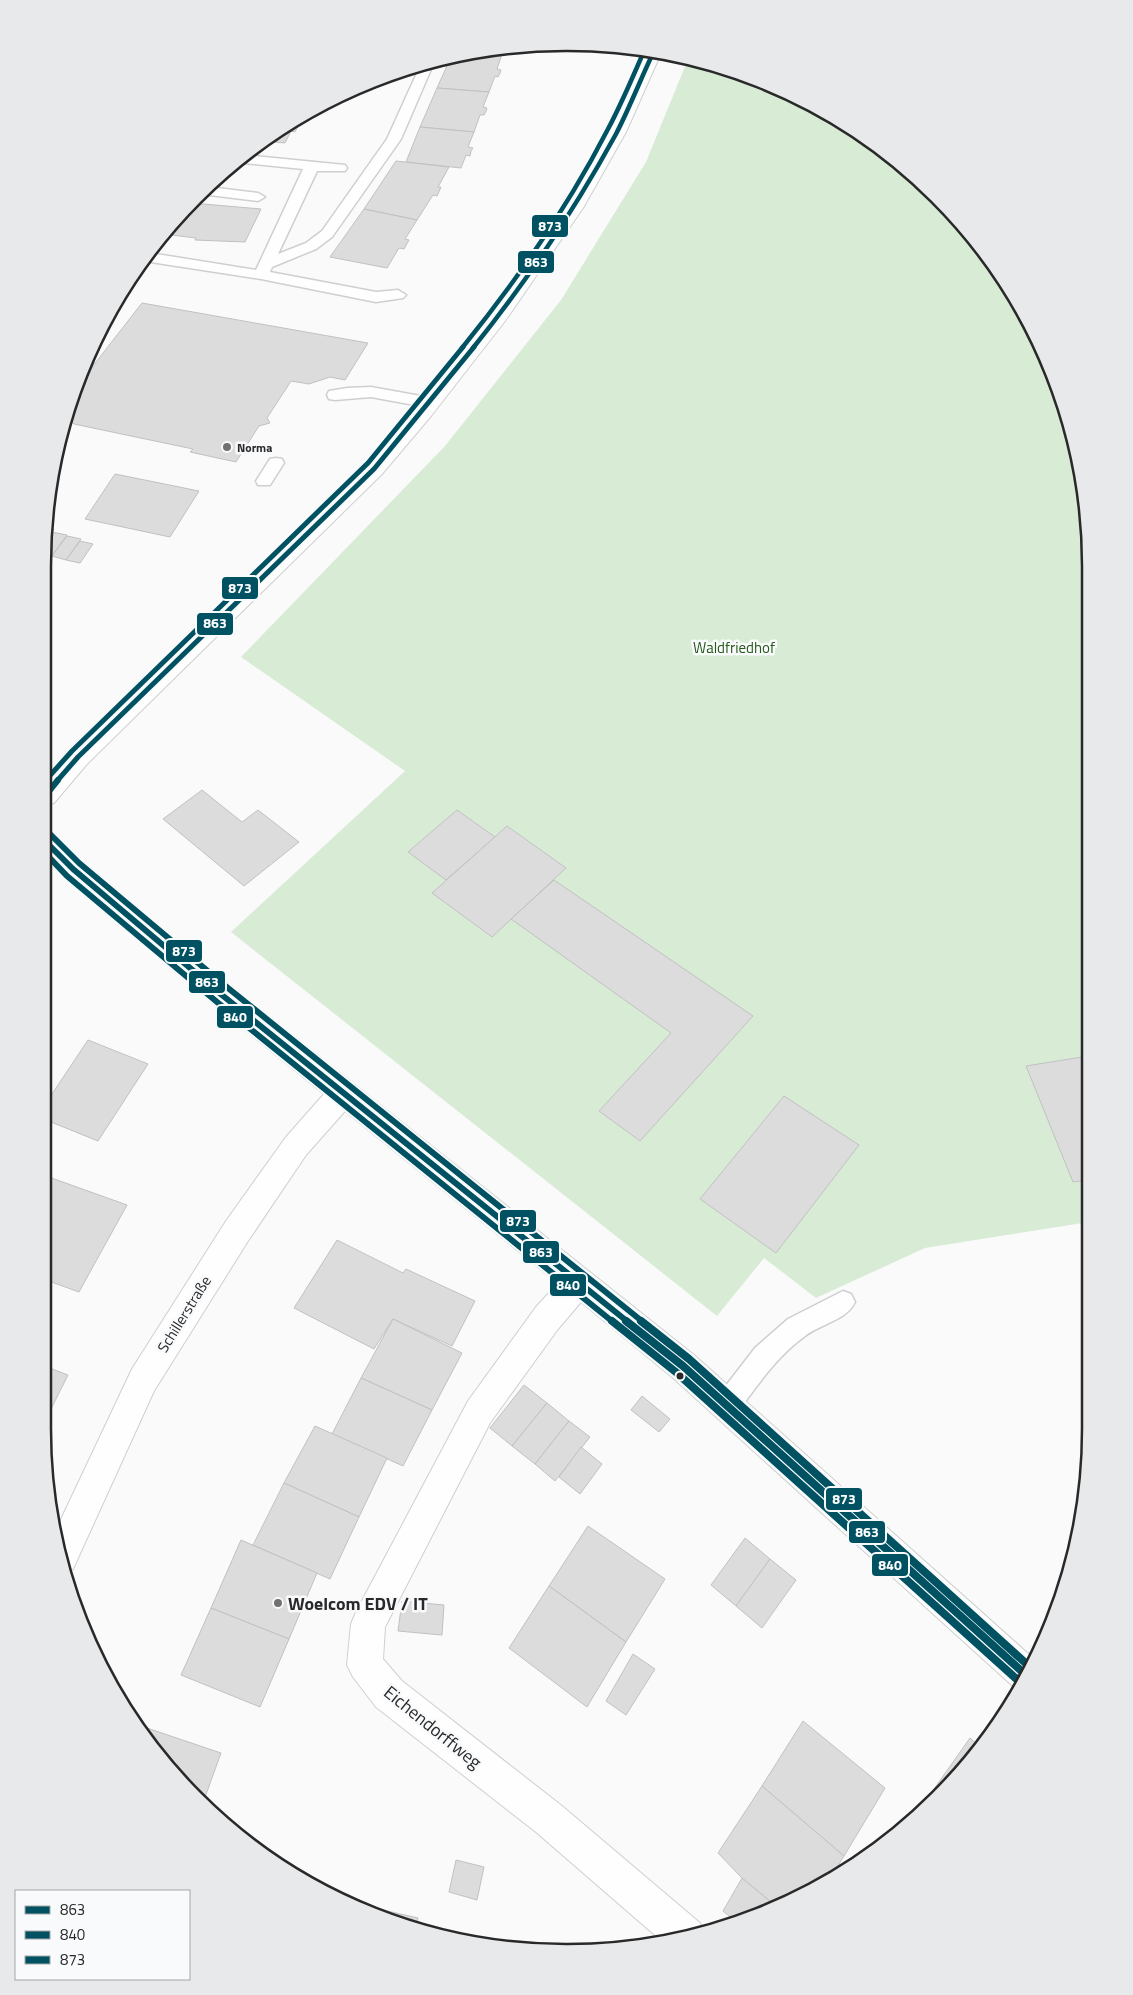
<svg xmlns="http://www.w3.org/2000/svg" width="1133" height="1995" font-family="'Titillium Web',sans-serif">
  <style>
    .green { fill: #d8ecd5 }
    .building { fill: #dcdcdc; stroke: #c1c1c2 }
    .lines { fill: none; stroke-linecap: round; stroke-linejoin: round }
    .lane-casing { stroke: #cecfcf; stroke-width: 3 }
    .street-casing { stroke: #cecfcf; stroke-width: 2 }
    .secondary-casing { stroke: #cecfcf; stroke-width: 2 }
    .lane { fill: #fefefe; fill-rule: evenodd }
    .street { fill: #fefefe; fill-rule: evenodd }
    .secondary { fill: #fefefe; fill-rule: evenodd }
    .bus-1-far3-casing { stroke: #f9fafc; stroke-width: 7 }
    .bus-1-far2-casing { stroke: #f9fafc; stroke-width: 8 }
    .bus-1-far1-casing { stroke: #f9fafc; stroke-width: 10 }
    .bus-1-casing { stroke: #f9fafc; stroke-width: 12 }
    .bus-2-far1-casing { stroke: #f9fafc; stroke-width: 10 }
    .bus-2-casing { stroke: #f9fafc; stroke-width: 12 }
    .bus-3-far3-casing { stroke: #f9fafc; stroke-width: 7 }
    .bus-3-far2-casing { stroke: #f9fafc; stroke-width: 8 }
    .bus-3-far1-casing { stroke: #f9fafc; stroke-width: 10 }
    .bus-3-casing { stroke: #f9fafc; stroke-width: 12 }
    .bus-1-far3 { stroke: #005262; stroke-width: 4.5 }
    .bus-1-far2 { stroke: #005262; stroke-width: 5 }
    .bus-1-far1 { stroke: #005262; stroke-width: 6 }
    .bus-1 { stroke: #005262; stroke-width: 8 }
    .bus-2-far1 { stroke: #005262; stroke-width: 6 }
    .bus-2 { stroke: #005262; stroke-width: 8 }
    .bus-3-far3 { stroke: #005262; stroke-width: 4.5 }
    .bus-3-far2 { stroke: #005262; stroke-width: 5 }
    .bus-3-far1 { stroke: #005262; stroke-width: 6 }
    .bus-3 { stroke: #005262; stroke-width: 8 }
    .poi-dot { fill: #727273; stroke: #f9fafc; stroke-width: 2 }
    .bus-dot { fill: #29292a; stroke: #f9fafc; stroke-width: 2 }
    .labels { text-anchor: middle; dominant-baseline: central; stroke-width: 5; stroke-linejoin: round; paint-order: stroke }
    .far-poi-label { font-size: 12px; font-weight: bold; fill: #29292a; stroke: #f9fafc; text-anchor: start }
    .park-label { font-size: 15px; fill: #265a1b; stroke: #f9fafc }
    .street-label { font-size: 15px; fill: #29292a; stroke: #f9fafc }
    .near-poi-label { font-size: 18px; font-weight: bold; fill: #29292a; stroke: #f9fafc; text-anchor: start }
    .near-street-label { font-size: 18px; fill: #29292a; stroke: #f9fafc }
    .rim { fill: none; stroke: #29292a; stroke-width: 2.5 }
    .line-badge { stroke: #f9fafc; stroke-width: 2 }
    .badge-label { font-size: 14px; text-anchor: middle; font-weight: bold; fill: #fff }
  </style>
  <rect width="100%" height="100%" fill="#fafafb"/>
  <polygon class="green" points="688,59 735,70 829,113 937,196 1002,276 1063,398 1086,498 1089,1222 925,1248 816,1298 764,1258 717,1316 231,932 405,771 241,657 445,446 561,300 646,162"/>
  <g class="building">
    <polygon points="480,52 502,54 497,69 501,70 500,73 498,77 495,76 489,92 437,88 451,57"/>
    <polygon points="437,88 489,92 483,107 487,108 486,111 484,115 480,115 474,132 420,127"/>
    <polygon points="296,121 295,123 299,124 295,132 291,131 285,143 263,141"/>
    <polygon points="420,127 474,132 468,147 473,148 471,151 470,156 466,155 461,168 406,162"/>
    <polygon points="396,161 449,167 438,187 441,187 437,196 433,195 417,220 364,209"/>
    <polygon points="192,203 261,209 245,242 195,240 196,238 163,234 173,221"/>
    <polygon points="364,209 417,220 405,239 409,240 404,249 399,248 387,268 330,257"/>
    <polygon points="142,303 368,343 345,380 330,377 309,384 291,381 267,418 270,423 259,426 236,462 190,452 193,449 74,424 68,418 67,416 82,380"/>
    <polygon points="115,474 199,491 170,537 85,519"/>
    <polygon points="44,527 54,529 44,543"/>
    <polygon points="52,532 67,535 52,556 44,554 44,544"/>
    <polygon points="67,536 81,539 66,560 52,556"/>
    <polygon points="80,541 93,544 80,563 66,560"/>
    <polygon points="202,790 242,822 258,810 299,842 244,886 163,819"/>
    <polygon points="457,810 495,837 446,880 408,852"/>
    <polygon points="507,826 566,868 492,937 432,893"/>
    <polygon points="554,880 753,1016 640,1141 599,1111 671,1033 511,919"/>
    <polygon points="88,1040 148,1064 98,1141 46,1120 46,1103"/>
    <polygon points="1088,1056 1088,1180 1073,1182 1026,1066"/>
    <polygon points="784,1096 859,1145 776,1253 700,1199"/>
    <polygon points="46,1176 127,1205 79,1292 46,1280"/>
    <polygon points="337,1240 403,1273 406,1269 475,1301 452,1346 393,1319 374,1349 294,1308"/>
    <polygon points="393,1319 462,1353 432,1410 361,1378"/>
    <polygon points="47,1367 68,1375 47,1417"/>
    <polygon points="361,1378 432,1410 403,1466 332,1434"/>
    <polygon points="524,1385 547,1403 512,1446 490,1428"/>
    <polygon points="642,1396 670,1419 659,1432 631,1410"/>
    <polygon points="547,1403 569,1421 535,1464 512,1446"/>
    <polygon points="569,1421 590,1437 555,1481 535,1464"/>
    <polygon points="315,1426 387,1458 359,1517 284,1483"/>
    <polygon points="581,1447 602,1464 580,1494 559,1477"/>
    <polygon points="284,1483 359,1517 330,1579 253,1545"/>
    <polygon points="588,1526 665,1579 626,1642 549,1586"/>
    <polygon points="745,1538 770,1559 736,1606 711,1585"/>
    <polygon points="241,1540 317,1573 289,1639 211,1608"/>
    <polygon points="770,1559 796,1580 762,1628 736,1606"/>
    <polygon points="549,1586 626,1642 587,1707 509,1648"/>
    <polygon points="402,1601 444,1605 442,1635 398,1631"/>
    <polygon points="211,1608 289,1639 260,1707 181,1675"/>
    <polygon points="633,1654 655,1669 626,1715 606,1701"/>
    <polygon points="803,1721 885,1788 844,1856 762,1786"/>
    <polygon points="144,1727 221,1753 204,1800 193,1796 151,1747 142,1733"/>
    <polygon points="970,1738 980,1747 961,1774 940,1795 934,1789"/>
    <polygon points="762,1786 844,1856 828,1882 777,1907 742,1878 718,1853"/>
    <polygon points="456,1860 484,1867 477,1900 449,1892"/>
    <polygon points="742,1878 777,1907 736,1922 723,1911"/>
    <polygon points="348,1902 418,1918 416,1929 348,1903"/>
  </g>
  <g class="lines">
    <g class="lane-casing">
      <g id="lane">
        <polygon points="435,60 401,139 332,237 316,249 272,267 270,272 376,292 398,290 406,295 403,298 376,302 261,279 144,261 150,253 256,270 303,169 235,162 243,155 345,165 347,168 345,171 317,171 278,254 306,243 322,231 387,139 421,64"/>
        <polygon points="209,187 258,193 265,197 258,201 201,194"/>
        <polygon points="371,387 437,399 439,403 437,407 431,408 371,397 335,400 329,399 327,395 329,391 347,388"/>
        <polygon points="276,458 282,459 284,463 270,485 258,485 256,481 270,459"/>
        <path d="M 843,1291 L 851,1294 L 855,1302 C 847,1320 820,1324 805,1336 C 776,1357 757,1386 736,1414 L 727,1417 L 718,1414 L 715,1405 L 718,1396 L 755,1348 L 788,1319 Z"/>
      </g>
    </g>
    <g class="street-casing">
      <polygon id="street" points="45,831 54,834 82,862 232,987 694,1355 1034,1659 1020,1691 1015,1688 672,1377 581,1302 558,1329 490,1423 385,1627 383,1659 402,1681 562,1806 700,1923 703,1932 664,1943 536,1832 376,1707 353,1677 347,1665 351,1624 356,1612 468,1401 536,1307 558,1283 345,1111 306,1155 248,1241 154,1391 73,1569 65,1572 55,1532 132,1369 226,1221 286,1137 324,1094 212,1003 64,876 45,857"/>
    </g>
    <g class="secondary-casing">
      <polygon id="secondary" points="647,50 661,53 626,132 583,208 505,321 431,416 382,474 87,764 54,803 45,806 44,779 69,750 366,464 416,407 491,313 564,208 608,132"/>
    </g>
    <use href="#lane" class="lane"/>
    <use href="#street" class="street"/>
    <use href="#secondary" class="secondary"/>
    <g class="bus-1-far3-casing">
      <path id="bus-1-far3" d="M 473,348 C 527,281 575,209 616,134 C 630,107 641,78 654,51"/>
    </g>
    <g class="bus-1-far2-casing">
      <polyline id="bus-1-far2" points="57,781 78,757 374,469 474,347"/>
    </g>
    <g class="bus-1-far1-casing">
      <g id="bus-1-far1">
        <polyline points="45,796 58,780"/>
        <polyline points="45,841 73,869 222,995 628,1322"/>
      </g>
    </g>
    <g class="bus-1-casing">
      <polyline id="bus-1" points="626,1321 683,1366 1027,1676"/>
    </g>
    <g class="bus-2-far1-casing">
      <polyline id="bus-2-far1" points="45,853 67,876 217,1002 613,1322"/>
    </g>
    <g class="bus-2-casing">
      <polyline id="bus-2" points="612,1321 677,1373 1021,1683"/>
    </g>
    <g class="bus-3-far3-casing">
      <path id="bus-3-far3" d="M 462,348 C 517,280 568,207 608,129 C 622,103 633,76 645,49"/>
    </g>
    <g class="bus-3-far2-casing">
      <polyline id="bus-3-far2" points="45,781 72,751 368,463 463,347"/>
    </g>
    <g class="bus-3-far1-casing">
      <g id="bus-3-far1">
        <polyline points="44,783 46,780"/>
        <polyline points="51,835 79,863 228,988 643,1322"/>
      </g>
    </g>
    <g class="bus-3-casing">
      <polyline id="bus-3" points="641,1321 689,1359 1031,1668"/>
    </g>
    <use href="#bus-1-far3" class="bus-1-far3"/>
    <use href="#bus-1-far2" class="bus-1-far2"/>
    <use href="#bus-1-far1" class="bus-1-far1"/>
    <use href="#bus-1" class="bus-1"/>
    <use href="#bus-2-far1" class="bus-2-far1"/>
    <use href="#bus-2" class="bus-2"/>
    <use href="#bus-3-far3" class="bus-3-far3"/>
    <use href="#bus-3-far2" class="bus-3-far2"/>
    <use href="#bus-3-far1" class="bus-3-far1"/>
    <use href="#bus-3" class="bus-3"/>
  </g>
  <g class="poi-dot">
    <circle cx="227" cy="447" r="5"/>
    <circle cx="278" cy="1603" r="5"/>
  </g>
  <circle class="bus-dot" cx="680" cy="1376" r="4.5"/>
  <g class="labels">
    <g class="far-poi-label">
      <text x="237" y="447">Norma</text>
    </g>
    <g class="park-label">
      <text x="734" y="647">Waldfriedhof</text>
    </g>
    <g class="street-label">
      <text transform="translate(184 1314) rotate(-58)">Schillerstraße</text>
    </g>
    <g class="near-poi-label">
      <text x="288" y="1603">Woelcom EDV / IT</text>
    </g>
    <g class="near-street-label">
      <text transform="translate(433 1727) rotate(39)">Eichendorffweg</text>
    </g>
  </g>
  <path d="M0 0H1133V1995H0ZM566 51H567A515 515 0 0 1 1082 566V1429A515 515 0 0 1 567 1944H566A515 515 0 0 1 51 1429V566A515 515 0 0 1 566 51Z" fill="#e8e9eb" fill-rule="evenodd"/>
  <path class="rim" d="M566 51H567A515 515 0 0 1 1082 566V1429A515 515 0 0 1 567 1944H566A515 515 0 0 1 51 1429V566A515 515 0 0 1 566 51Z"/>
  <g class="line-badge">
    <rect x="531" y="214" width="38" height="24" rx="5" fill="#005262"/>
    <rect x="517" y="250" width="38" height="24" rx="5" fill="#005262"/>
    <rect x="221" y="576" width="38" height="24" rx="5" fill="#005262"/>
    <rect x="196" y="612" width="38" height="24" rx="5" fill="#005262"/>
    <rect x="165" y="939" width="38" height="24" rx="5" fill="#005262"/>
    <rect x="188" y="970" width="38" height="24" rx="5" fill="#005262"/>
    <rect x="216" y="1005" width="38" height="24" rx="5" fill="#005262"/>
    <rect x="499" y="1209" width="38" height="24" rx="5" fill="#005262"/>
    <rect x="522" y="1240" width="38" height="24" rx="5" fill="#005262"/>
    <rect x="549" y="1273" width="38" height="24" rx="5" fill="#005262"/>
    <rect x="825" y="1487" width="38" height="24" rx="5" fill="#005262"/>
    <rect x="848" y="1520" width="38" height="24" rx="5" fill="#005262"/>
    <rect x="871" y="1553" width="38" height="24" rx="5" fill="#005262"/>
  </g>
  <g class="badge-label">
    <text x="550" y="231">873</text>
    <text x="536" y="267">863</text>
    <text x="240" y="593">873</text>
    <text x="215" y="628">863</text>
    <text x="184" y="956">873</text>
    <text x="207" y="987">863</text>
    <text x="235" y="1022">840</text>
    <text x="518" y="1226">873</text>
    <text x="541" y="1257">863</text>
    <text x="568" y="1290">840</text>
    <text x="844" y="1504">873</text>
    <text x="867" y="1537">863</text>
    <text x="890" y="1570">840</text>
  </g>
  <rect x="15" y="1890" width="175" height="90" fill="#f9fafc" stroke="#a6a6a8"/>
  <rect x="25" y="1906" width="25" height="8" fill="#005262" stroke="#a6a6a8"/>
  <text x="60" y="1915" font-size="15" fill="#29292a">863</text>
  <rect x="25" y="1931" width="25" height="8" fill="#005262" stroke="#a6a6a8"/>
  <text x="60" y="1940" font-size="15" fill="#29292a">840</text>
  <rect x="25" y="1956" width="25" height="8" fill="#005262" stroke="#a6a6a8"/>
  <text x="60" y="1965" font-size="15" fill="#29292a">873</text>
</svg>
